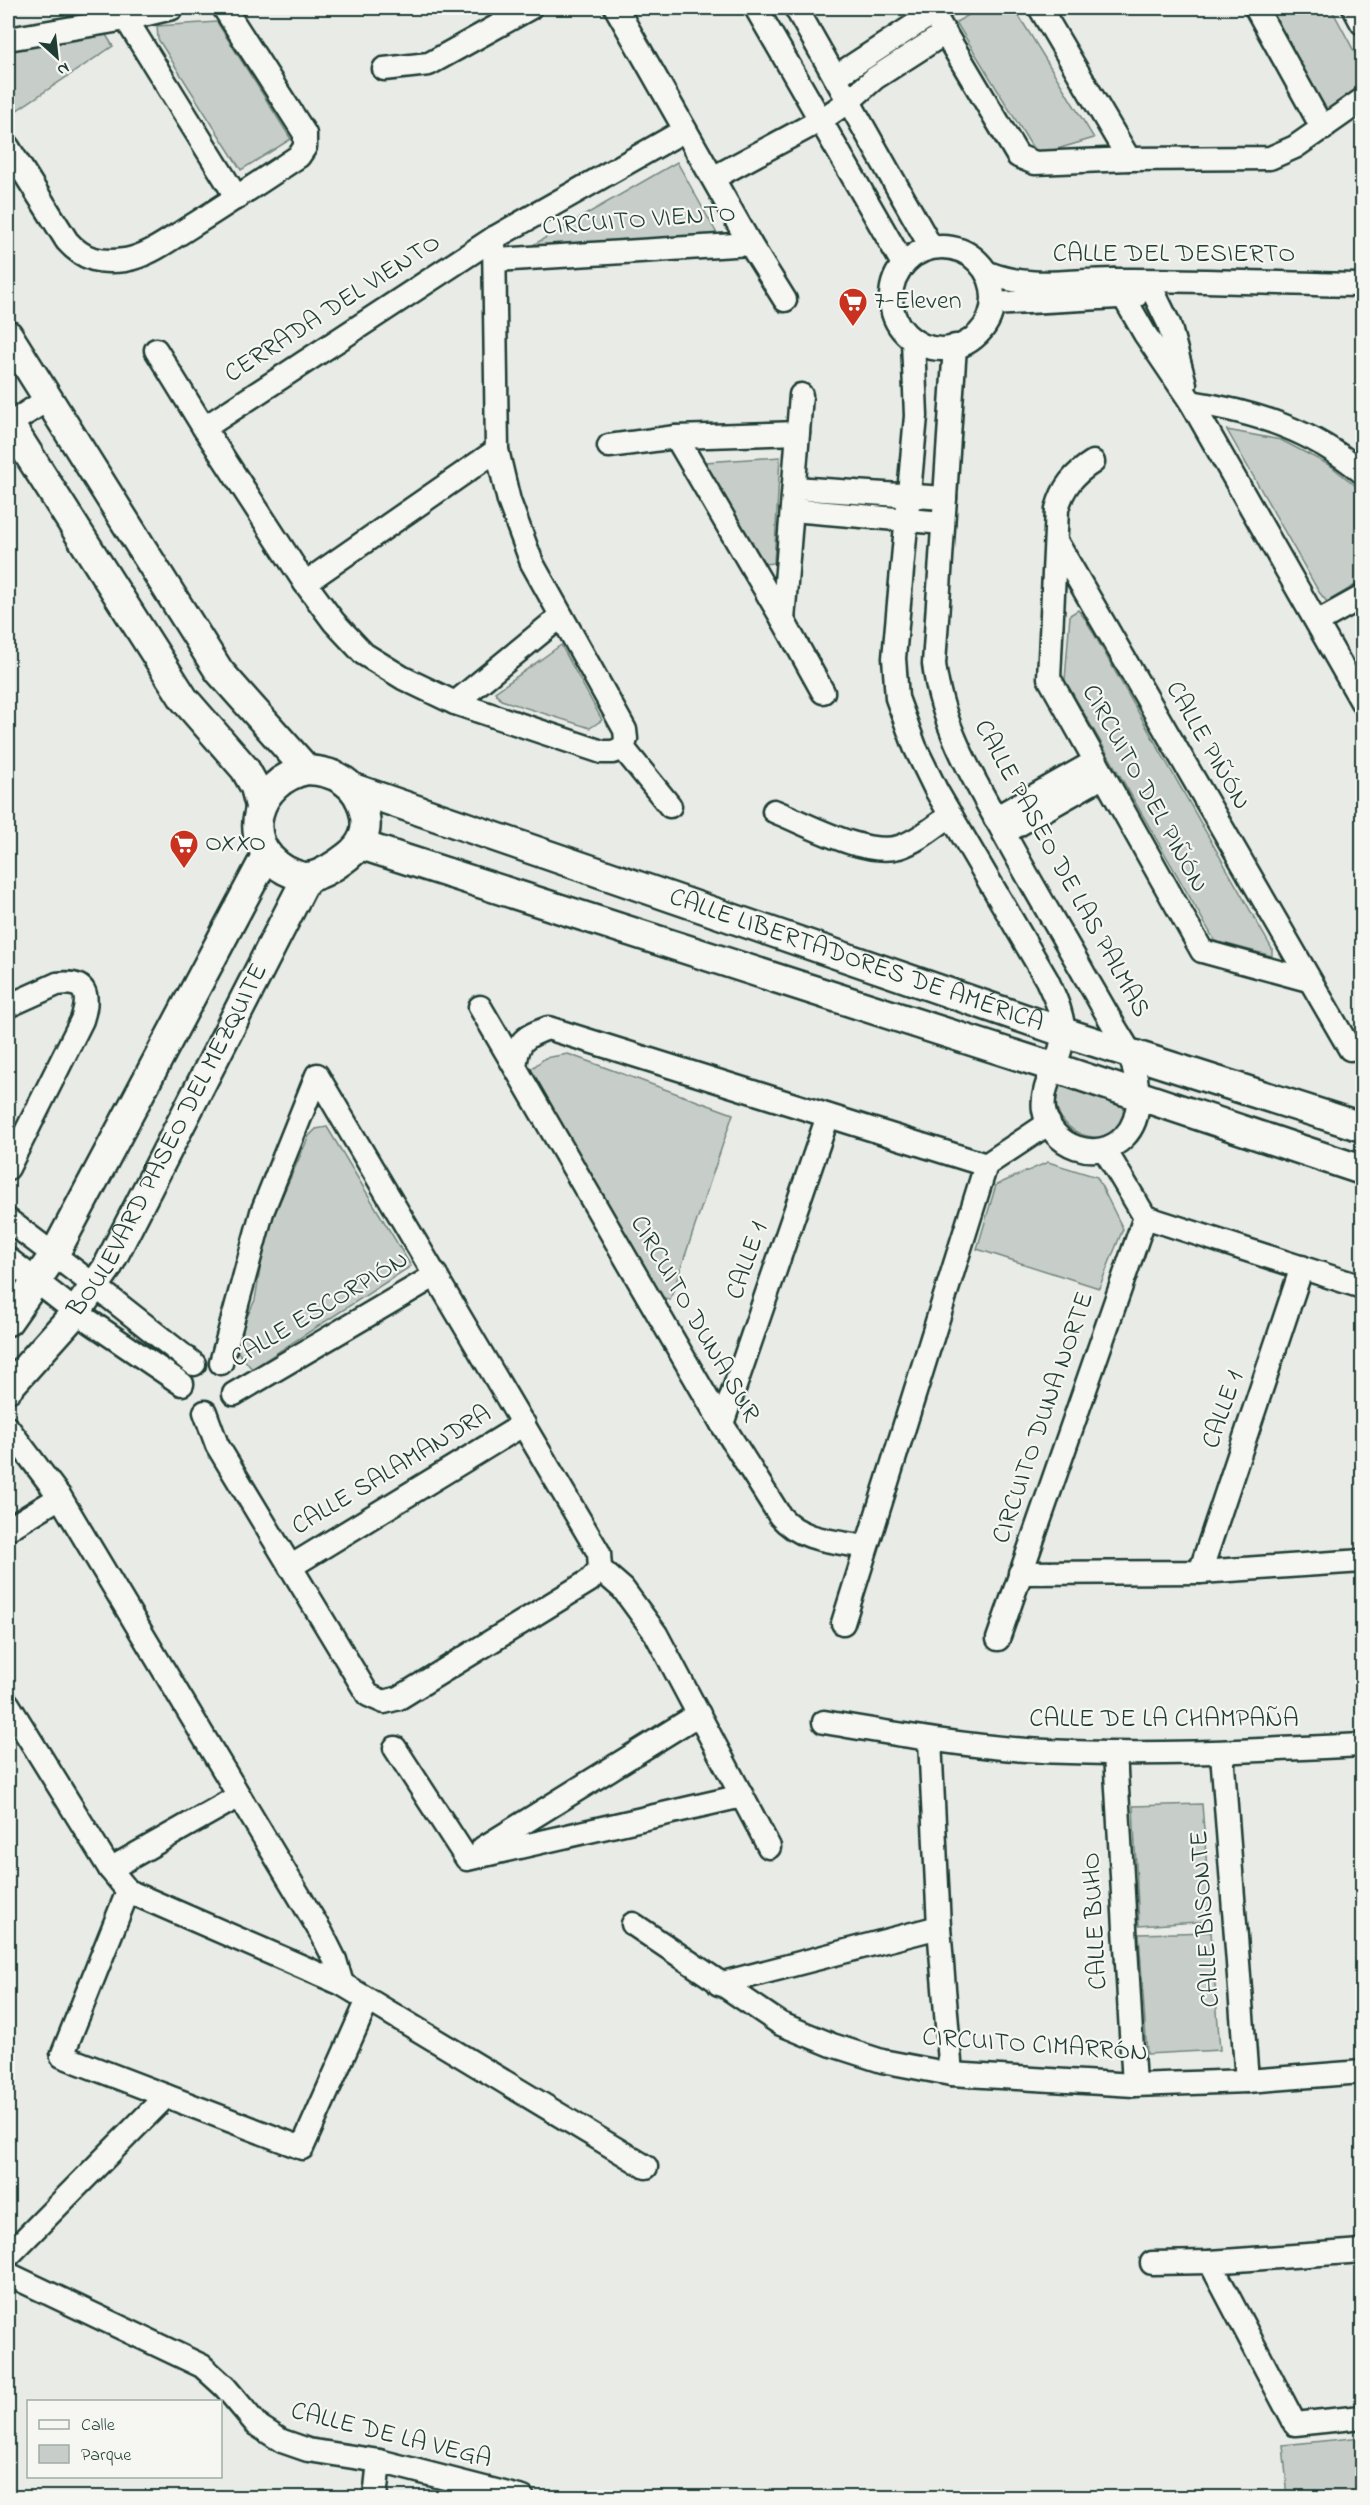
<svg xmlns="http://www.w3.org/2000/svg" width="1370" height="2505" font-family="'Indie Flower',sans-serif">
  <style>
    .green { fill: #c7cec9; stroke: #73867e; stroke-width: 1.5 }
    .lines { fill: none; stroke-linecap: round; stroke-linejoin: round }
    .minor-casing { stroke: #1f3d34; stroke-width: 27 }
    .tertiary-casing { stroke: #1f3d34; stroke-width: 33 }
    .minor { stroke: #f6f6f2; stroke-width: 22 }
    .tertiary { stroke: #f6f6f2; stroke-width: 28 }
    .labels { text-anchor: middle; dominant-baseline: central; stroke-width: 4.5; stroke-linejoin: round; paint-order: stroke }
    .street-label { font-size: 26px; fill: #1f3d34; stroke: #f6f6f2 }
    .poi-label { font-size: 26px; fill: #1f3d34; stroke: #f6f6f2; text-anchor: start }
  </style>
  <rect width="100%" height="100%" fill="#e9ebe7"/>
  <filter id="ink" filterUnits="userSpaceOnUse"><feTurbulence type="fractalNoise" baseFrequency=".0167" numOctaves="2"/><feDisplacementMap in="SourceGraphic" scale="12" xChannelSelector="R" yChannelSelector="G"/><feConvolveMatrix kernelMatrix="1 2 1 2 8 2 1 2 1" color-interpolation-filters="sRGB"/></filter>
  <g filter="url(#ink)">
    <g class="green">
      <polygon points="981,8 1014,8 1094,138 1037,155 956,22"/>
      <polygon points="1265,8 1331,8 1362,66 1362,89 1325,116"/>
      <polygon points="217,22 291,139 241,170 158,39 157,26"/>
      <polygon points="106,35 113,46 8,116 8,50"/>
      <polygon points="677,162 720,239 535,254 531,246"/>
      <polygon points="1227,430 1281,440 1331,466 1362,491 1362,581 1327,602 1319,592"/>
      <polygon points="780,457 774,563 764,564 704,470 705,462"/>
      <polygon points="1078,610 1086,620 1272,949 1272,956 1215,941 1065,680 1070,615"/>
      <polygon points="561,645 602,720 590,728 501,700 495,692"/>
      <polygon points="568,1054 733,1114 670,1300 657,1295 530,1070 545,1058"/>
      <path d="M 1058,1085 L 1131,1104 C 1129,1110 1127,1117 1124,1122 C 1108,1150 1064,1136 1057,1108 C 1055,1102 1058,1092 1058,1085 Z"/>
      <polygon points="327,1127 411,1266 252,1369 233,1346 255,1300 266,1233 309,1136 316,1129"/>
      <polygon points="1048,1162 1097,1177 1123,1229 1099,1288 977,1249 996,1185"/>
      <polygon points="1202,1804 1211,1921 1139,1926 1133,1806"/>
      <polygon points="1211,1932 1220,2050 1147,2054 1139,1934"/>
      <polygon points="1362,2437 1362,2497 1288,2497 1283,2445"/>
    </g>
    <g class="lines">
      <g class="minor-casing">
        <g id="minor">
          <polyline points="616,8 750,244 785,300"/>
          <polyline points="756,8 903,264"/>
          <polyline points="796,8 931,247"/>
          <polyline points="942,8 933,13 1018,156 1035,163 1129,159 1270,158 1295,147 1362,100"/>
          <polyline points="1040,8 1129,159"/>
          <polyline points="1256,8 1323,129"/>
          <polyline points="1354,8 1362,23"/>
          <polyline points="126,19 237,198"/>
          <polyline points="8,39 126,19 172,8"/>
          <polyline points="384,69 429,64 530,8"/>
          <polyline points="835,77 933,13 929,8"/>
          <path d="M 8,147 L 67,241 C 84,260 99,263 125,260 C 149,256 170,239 190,227 C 227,204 263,180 299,156 L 305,147 L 305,134 L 224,8"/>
          <polyline points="713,178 821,120 849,101 875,78 945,33"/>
          <circle cx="942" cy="298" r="51"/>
          <polyline points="496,260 750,244"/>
          <path d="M 988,273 C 1032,290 1068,280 1114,280 C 1197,279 1280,284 1362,285"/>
          <polyline points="1114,280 1145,334 1191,402 1362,702"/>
          <polyline points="1148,281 1169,324 1185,384"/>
          <polyline points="993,304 1136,296"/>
          <path d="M 913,340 L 916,416 L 894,658 L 897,698 L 915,747 L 936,790 L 1047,980 C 1054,996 1063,1013 1063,1031 C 1064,1058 1040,1083 1044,1110 C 1050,1147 1098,1164 1124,1137 C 1145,1116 1138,1080 1130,1055 C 1128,1047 1121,1038 1117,1031 C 1106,1013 1096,994 1085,976 C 1057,926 1027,877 1000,826 C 971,775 941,723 934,664 L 955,346"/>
          <polyline points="156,350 204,428 305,583 334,622 364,654 403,678 455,703 602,752 613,752 623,748 626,739 625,730 532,563 509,501 497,450 494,238"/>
          <path d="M 1191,402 C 1255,412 1312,430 1362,472"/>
          <polyline points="8,425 48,399"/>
          <polyline points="204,428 494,238 685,130"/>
          <polyline points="676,437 783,620 823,692"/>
          <polyline points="609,446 676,437 798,433"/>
          <path d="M 1093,462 C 1074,474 1063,487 1057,509 L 1049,678 L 1202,951 L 1308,980"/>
          <polyline points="794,488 945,498"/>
          <polyline points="792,510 943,523"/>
          <polyline points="1056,541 1350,1049"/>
          <polyline points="305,583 497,450"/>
          <polyline points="783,620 801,395"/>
          <polyline points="1317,622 1362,597"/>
          <polyline points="455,703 561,616"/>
          <polyline points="623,748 670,806"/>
          <path d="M 774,811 C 807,824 865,857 899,847 C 918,841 935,826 951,815"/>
          <polyline points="995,818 1096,761"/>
          <polyline points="1004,833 1104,776"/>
          <path d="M 8,1006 L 57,984 C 87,980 90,995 82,1020 L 8,1168"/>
          <polyline points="480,1007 515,1067"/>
          <polyline points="1105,1150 1145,1217 1362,1287"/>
          <polyline points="8,1220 95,1286 194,1364"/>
          <polyline points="8,1259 76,1312 182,1384"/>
          <polyline points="234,1394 436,1275"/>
          <polyline points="205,1412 217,1445 368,1695 384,1702 399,1698 589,1581 600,1569 599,1553 317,1075 262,1212 221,1363"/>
          <polyline points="722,1424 828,1116"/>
          <polyline points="8,1428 60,1497 322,1934 335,1960 342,1984"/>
          <polyline points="8,1529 60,1497"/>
          <path d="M 866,1547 C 834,1541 801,1541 780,1516 L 722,1424 L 515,1067 C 518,1041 523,1037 548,1028 L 986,1165"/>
          <polyline points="290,1567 524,1424"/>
          <polyline points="600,1569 623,1589 656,1634 769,1847"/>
          <polyline points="1200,1572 1302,1267"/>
          <polyline points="1020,1573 1200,1572 1362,1561"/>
          <polyline points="843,1623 986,1165 1049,1123"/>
          <polyline points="998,1639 1145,1217"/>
          <polyline points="8,1704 110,1869 128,1891 342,1984 646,2167"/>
          <path d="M 824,1722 C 891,1733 958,1745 1026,1750 C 1139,1757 1250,1751 1362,1745"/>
          <polyline points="930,1740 939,1927 951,2074"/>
          <polyline points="395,1748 467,1859 742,1796"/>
          <polyline points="1222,1753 1247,2081"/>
          <polyline points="1115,1754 1134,2085"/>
          <polyline points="483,1848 699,1714"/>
          <polyline points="110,1869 239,1796"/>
          <polyline points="128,1891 62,2056 302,2148 368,2000"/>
          <polyline points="633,1924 781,2024 832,2045 882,2061 951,2074 1134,2085 1247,2081 1362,2072"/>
          <polyline points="719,1984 939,1927"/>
          <polyline points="1362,2251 1210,2262 1295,2424 1362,2417"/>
          <polyline points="8,2256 166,2096"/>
          <polyline points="1152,2263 1210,2262"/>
          <polyline points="8,2274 202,2366 225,2387 257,2425 282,2441 308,2450 379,2461 523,2498"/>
          <polyline points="375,2498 379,2461"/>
        </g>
      </g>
      <g class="tertiary-casing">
        <g id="tertiary">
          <polyline points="8,335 219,671 307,770"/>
          <polyline points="8,422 184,699 245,769 255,787 260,806"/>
          <path d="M 307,770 C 335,771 358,784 364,812 C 369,831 362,845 348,856 C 338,864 320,876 307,877 C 300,877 291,873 285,870 C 237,842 256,780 307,770 Z"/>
          <path id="s1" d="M 353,788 L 1063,1032 L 1362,1127"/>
          <polyline points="361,845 1053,1067 1362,1170"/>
          <polyline points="8,1321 54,1255 267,854"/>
          <path id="s2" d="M 8,1388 L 76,1312 L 107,1268 L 307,877"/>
        </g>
      </g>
      <use href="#minor" class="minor"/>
      <use href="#tertiary" class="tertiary"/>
    </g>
  </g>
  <defs>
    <g id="supermarket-pin" transform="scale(1.5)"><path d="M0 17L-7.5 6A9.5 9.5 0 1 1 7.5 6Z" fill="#c8321e" stroke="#f6f6f2"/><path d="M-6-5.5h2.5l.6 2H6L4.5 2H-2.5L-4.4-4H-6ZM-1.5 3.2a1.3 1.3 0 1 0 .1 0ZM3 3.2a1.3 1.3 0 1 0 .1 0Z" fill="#fff"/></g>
  </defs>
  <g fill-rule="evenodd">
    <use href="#supermarket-pin" x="853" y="302"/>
    <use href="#supermarket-pin" x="184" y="844"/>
  </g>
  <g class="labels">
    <g class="street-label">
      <text transform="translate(639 221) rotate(-4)">CIRCUITO VIENTO</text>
      <text x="1174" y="255">CALLE DEL DESIERTO</text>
      <text transform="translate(333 309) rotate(-33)">CERRADA DEL VIENTO</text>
      <text transform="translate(1207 746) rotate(60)">CALLE PIÑÓN</text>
      <text transform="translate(1144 789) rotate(61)">CIRCUITO DEL PIÑÓN</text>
      <text transform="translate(1061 869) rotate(61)">CALLE PASEO DE LAS PALMAS</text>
      <text stroke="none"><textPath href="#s1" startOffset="532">CALLE LIBERTADORES DE AMÉRICA</textPath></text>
      <text stroke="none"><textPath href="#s2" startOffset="297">BOULEVARD PASEO DEL MEZQUITE</textPath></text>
      <text transform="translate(748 1261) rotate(-71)">CALLE 1</text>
      <text transform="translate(320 1310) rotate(-31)">CALLE ESCORPIÓN</text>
      <text transform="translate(694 1319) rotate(60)">CIRCUITO DUNA SUR</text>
      <text transform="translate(1224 1410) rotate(-71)">CALLE 1</text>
      <text transform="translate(1044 1418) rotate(-71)">CIRCUITO DUNA NORTE</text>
      <text transform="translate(392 1471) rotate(-31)">CALLE SALAMANDRA</text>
      <text x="1164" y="1720">CALLE DE LA CHAMPAÑA</text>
      <text transform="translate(1206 1919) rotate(-94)">CALLE BISONTE</text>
      <text transform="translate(1096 1921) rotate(-93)">CALLE BUHO</text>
      <text transform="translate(1035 2046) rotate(4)">CIRCUITO CIMARRÓN</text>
      <text transform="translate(391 2436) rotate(14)">CALLE DE LA VEGA</text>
    </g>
    <g class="poi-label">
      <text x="874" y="302">7-Eleven</text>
      <text x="205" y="844">OXXO</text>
    </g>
  </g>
  <rect width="1370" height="2505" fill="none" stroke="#f6f6f2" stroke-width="30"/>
  <rect x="15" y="15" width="1340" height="2475" fill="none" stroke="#1f3d34" stroke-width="2" filter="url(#ink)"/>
  <rect x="27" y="2400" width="195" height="78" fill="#f6f6f2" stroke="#a0aca6" stroke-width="1.5"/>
  <rect x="39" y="2420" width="30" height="9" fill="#f6f6f2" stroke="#a0aca6" stroke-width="1.5"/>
  <text x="81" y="2430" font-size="18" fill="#1f3d34">Calle</text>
  <rect x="39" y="2445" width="30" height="18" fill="#c7cec9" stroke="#a0aca6" stroke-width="1.5"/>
  <text x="81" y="2460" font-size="18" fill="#1f3d34">Parque</text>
  <g transform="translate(57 57) rotate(153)" stroke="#f6f6f2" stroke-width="4.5" paint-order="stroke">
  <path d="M0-4.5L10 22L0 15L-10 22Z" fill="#1f3d34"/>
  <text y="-9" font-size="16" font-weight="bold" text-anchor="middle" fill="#1f3d34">N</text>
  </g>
</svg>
